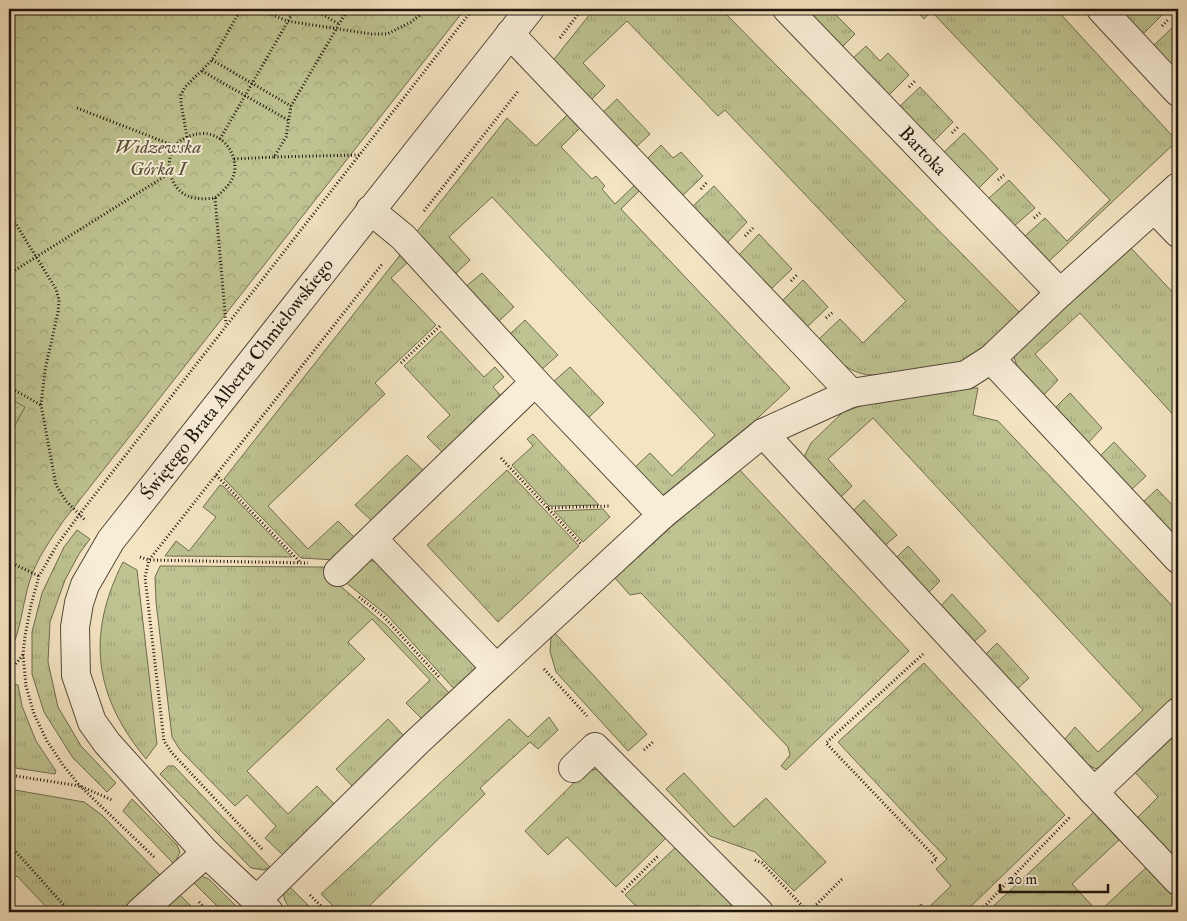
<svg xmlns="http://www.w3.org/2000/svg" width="1187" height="921" font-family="'IM FELL Double Pica',serif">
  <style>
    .grass { fill: url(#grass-tufts); stroke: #6f6c4f }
    .park { fill: url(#park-crowns); stroke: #6f6c4f }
    .garden { fill: url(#garden-dots); stroke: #6f6c4f }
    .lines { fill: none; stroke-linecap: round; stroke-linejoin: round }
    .minor-casing { stroke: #55493a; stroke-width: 30 }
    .path { stroke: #20150d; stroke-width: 3; stroke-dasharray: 1 2.5; stroke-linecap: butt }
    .minor { stroke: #f8edd7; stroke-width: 28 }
    .labels { text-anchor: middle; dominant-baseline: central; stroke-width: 4; stroke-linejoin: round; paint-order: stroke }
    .park-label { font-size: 19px; font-style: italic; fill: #57523b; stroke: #f8edd7 }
    .street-label { font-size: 19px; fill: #20150d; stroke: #f8edd7 }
  </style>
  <defs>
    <pattern id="grass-tufts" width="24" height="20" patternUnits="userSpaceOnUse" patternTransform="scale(1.25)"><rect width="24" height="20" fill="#bec391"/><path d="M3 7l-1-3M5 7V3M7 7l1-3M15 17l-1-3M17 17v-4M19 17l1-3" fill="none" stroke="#a3a77c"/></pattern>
    <pattern id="park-crowns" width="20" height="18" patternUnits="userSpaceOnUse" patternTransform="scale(1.25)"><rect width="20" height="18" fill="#bec391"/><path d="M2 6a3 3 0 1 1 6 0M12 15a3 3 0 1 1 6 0" fill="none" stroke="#a3a77c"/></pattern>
    <pattern id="garden-dots" width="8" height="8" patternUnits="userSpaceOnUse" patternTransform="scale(1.25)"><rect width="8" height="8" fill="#bec391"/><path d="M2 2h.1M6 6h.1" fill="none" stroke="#a3a77c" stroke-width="1.8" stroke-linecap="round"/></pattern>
  </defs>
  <rect width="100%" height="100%" fill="#f4e4c1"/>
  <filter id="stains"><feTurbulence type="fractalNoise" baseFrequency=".004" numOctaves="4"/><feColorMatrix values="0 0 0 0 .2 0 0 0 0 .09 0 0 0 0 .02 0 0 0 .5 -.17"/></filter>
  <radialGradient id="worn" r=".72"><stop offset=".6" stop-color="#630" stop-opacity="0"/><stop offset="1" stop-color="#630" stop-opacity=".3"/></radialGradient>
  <g class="grass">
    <path d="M 594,9 L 721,9 L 1022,315 C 1002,333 981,355 955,366 C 936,374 893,373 871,375 C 848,374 833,356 817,341 L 840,319 L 863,343 L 906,301 L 725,110 L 718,116 L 627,21 L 583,63 L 605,86 L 589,102 L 551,63 Z"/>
    <polygon points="811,9 830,9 855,34 839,50 805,14"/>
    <polygon points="914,9 1056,9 1177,141 1045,265 1023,241 1025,236 1045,218 1067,241 1110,200 931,11 924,19"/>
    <polygon points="1114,9 1160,9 1164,13 1140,37"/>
    <polygon points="1175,25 1178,29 1178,71 1175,74 1150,49"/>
    <polygon points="866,46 880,61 888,53 909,75 888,96 850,61"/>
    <polygon points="920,87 953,122 932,143 898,108"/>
    <polygon points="617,99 650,134 634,149 601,114"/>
    <polygon points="571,111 584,124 561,147 592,179 596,176 605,186 602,189 615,204 638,182 643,187 621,209 790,388 675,495 663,497 633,469 650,453 672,476 715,435 492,197 449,237 470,260 453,276 415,234 507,118 536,146"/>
    <polygon points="964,133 998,169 978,189 942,154"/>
    <polygon points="661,145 673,158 681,152 703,176 680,198 645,161"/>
    <polygon points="1009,180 1035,208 1013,227 988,199"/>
    <polygon points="714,186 747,222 725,245 690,209"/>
    <polygon points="759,234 792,269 770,290 737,257"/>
    <polygon points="1130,247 1178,298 1178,420 1080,313 1035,354 1058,380 1042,397 1018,369 1014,357 1019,347"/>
    <polygon points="404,250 411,259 391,278 436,325 375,383 385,394 268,506 308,549 338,521 355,538 336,560 301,558 224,479"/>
    <polygon points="482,273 514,307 497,323 464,288"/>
    <polygon points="803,280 828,307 805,329 781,302"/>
    <polygon points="525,320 558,355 541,370 509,335"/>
    <polygon points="441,331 484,377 495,367 504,377 493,387 505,400 445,455 427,437 450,415 404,366"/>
    <polygon points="570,367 604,403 587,419 553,382"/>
    <polygon points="950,388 978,388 973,415 998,421 1178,612 1178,698 1110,762 1096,769 1081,761 1064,744 1065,739 1075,727 1098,752 1143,710 873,418 828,459 852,486 836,502 807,468 805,455 811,443 843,412 887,397"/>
    <polygon points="1070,393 1102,428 1088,443 1055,408"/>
    <polygon points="533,434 599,505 549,506 512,465 533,446 527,439"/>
    <polygon points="1114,442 1146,476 1130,491 1097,459"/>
    <polygon points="407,455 427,474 373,522 355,505"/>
    <polygon points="737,467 909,651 786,770 781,766 790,755 788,747 641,593 630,595 615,578"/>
    <polygon points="507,470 579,546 498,622 427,545"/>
    <polygon points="220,485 223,486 292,557 165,556 176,541 189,551 216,517 203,507"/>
    <polygon points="1157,489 1178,511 1178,537 1175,540 1142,503"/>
    <polygon points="864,500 897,535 881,549 849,515"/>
    <polygon points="603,509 610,517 583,542 554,511"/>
    <polygon points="77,530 90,539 79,554 65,580 50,622 48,662 58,707 81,746 116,783 107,792 73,758 44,712 32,674 32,632 42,593 64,547"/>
    <polygon points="908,546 940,581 925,596 893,561"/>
    <polygon points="369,560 376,562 476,665 477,668 457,692 387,615 345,582"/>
    <path d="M 123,562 L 137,570 L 157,744 L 146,759 C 94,696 86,635 123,562 Z"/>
    <polygon points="160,566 323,567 338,584 387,626 452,696 425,722 406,703 430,680 372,619 348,642 365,659 247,771 288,814 317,786 336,806 283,855 265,838 276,826 247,795 235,806 180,750 172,737 156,602 155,577"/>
    <polygon points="952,594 986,631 970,645 938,609"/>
    <polygon points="554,632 647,734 628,751 556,672 550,651 551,639"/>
    <polygon points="997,643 1029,678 1014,692 982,658"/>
    <polygon points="924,663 1065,815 965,912 912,912 921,904 926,910 951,886 936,869 947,859 838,742"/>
    <polygon points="12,684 18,685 22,706 36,741 56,771 55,774 9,767 9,688"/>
    <polygon points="549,717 558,730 538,749 530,742 480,788 485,794 363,912 339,912 321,894 509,719 528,737"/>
    <polygon points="388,719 407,739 355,789 336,769"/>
    <polygon points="1178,722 1178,860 1177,859 1171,865 1131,824 1158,797 1131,768"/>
    <polygon points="168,766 174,766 270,867 264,870 251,868 160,774"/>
    <polygon points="598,769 667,837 616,887 567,837 548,855 525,831 586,771"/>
    <polygon points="684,773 734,827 766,798 826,862 794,891 755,852 710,836 666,789"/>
    <polygon points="9,789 84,802 102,815 161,876 120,912 51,912 17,876 9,884"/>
    <polygon points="132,799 177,845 180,852 174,864 123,811"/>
    <polygon points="1094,812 1119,840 1072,884 1098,912 987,912"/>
    <polygon points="677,846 693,866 733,906 727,912 642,912 625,895"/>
    <polygon points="1151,863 1178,892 1178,912 1099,912"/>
    <polygon points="201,876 209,879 242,912 223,912 190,879"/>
    <path d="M 286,883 L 315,912 L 294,912 C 283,901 282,898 286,883 Z"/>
    <polygon points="175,890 197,912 152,912"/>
  </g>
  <path class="park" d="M 9,9 L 465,9 L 64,520 C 51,539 37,558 30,580 C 22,605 21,632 9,654 Z"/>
  <polygon class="garden" points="9,398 25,407 9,436 9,418 13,411 9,408"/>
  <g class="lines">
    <g class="minor-casing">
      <g id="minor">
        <polyline points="787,9 1060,293"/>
        <polyline points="1101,9 1178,92"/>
        <polyline points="510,34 851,393"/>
        <polyline points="1155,209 1178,233"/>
        <polyline points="370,210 403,237 538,385 662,515"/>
        <polyline points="991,359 1178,559"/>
        <polyline points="763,433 1094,792 1178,712"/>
        <polyline points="373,539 496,668"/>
        <polyline points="338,572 535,382"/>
        <polyline points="573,768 595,747 759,912"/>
        <polyline points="1094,792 1178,881"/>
        <polyline points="257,900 418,741 662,515 763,433 851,393 966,375 991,359 1060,293 1178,187"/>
        <polyline points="140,912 206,853"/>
        <polyline points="269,912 206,853 107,743 92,722 76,675 75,627 79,603 85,585 111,540 530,9"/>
      </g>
    </g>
    <g class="path">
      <polyline points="259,9 287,21 371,34 387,34 411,22 428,9"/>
      <polyline points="313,9 339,24"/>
      <polyline points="341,9 346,12"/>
      <polyline points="1162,26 1169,19"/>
      <polyline points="560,38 582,9"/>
      <polyline points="212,60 291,106"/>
      <polyline points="202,71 288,120"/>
      <polyline points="909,87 915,81"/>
      <polyline points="77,108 175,146"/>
      <polyline points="952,133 958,127"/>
      <path d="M 196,134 C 200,134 205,133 208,134 C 227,137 240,160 233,177 C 229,186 222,192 215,198 C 205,199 194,200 184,194 C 169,185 164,159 176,145 C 181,139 189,136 196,134 Z"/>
      <polyline points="187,137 181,103 181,95 185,87 212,60 241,9"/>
      <polyline points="220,139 295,9"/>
      <polyline points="274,157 359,155"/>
      <polyline points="234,159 274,157 286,137 291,106 348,9"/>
      <polyline points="998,180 1004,175"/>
      <polyline points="701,189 708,181"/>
      <polyline points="215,198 226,324"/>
      <polyline points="424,211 519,90"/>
      <polyline points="9,213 56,289 59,300 58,312 45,370 41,405 56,485 66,501 85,520"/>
      <polyline points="1034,218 1040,213"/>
      <polyline points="745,236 753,228"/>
      <polyline points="9,274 170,173"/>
      <polyline points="791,281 798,274"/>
      <polyline points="826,318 833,312"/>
      <polyline points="401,363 440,326"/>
      <polyline points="9,387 41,405"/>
      <polyline points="501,458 582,545"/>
      <polyline points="216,475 301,563"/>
      <polyline points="548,508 609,506"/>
      <polyline points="140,557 149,560 308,563"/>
      <polyline points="9,562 39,576"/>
      <polyline points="359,597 384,617 439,677"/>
      <polyline points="923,654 826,743 937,859 931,863"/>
      <polyline points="544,669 587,716"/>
      <polyline points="9,672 23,655"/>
      <polyline points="644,750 654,741"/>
      <polyline points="9,775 80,786 112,800"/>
      <polyline points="9,844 70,912"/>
      <polyline points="262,849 172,753 164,741 145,577 149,560 383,263"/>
      <polyline points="154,857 80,786 63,765 47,741 34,714 26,686 23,654 25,636 31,605 39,576 57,545 79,515 473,9"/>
      <polyline points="755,860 762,863 808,912"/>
      <polyline points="622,892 658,856"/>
      <polyline points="310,895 327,912"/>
      <polyline points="199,902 209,912"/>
      <polyline points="809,912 842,879"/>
      <polyline points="979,912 1071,816"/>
    </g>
    <use href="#minor" class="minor"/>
  </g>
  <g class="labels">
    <g class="park-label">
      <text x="158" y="147">Widzewska<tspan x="158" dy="22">Górka I</tspan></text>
    </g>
    <g class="street-label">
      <text transform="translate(923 151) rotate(46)">Bartoka</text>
      <text transform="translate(237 379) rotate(-52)">Świętego Brata Alberta Chmielowskiego</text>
    </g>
  </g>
  <rect width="1187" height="921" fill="none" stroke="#f4e4c1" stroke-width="30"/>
  <rect x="10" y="10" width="1167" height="901" fill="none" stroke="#20150d" stroke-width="2.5"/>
  <rect x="15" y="15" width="1157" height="891" fill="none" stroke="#20150d"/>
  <path d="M1000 884v8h108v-8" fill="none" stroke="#20150d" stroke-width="2.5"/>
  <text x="1007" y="884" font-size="15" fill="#20150d" stroke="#f8edd7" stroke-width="4" paint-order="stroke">20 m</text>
  <rect width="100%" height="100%" filter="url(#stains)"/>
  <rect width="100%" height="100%" fill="url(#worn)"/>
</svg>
